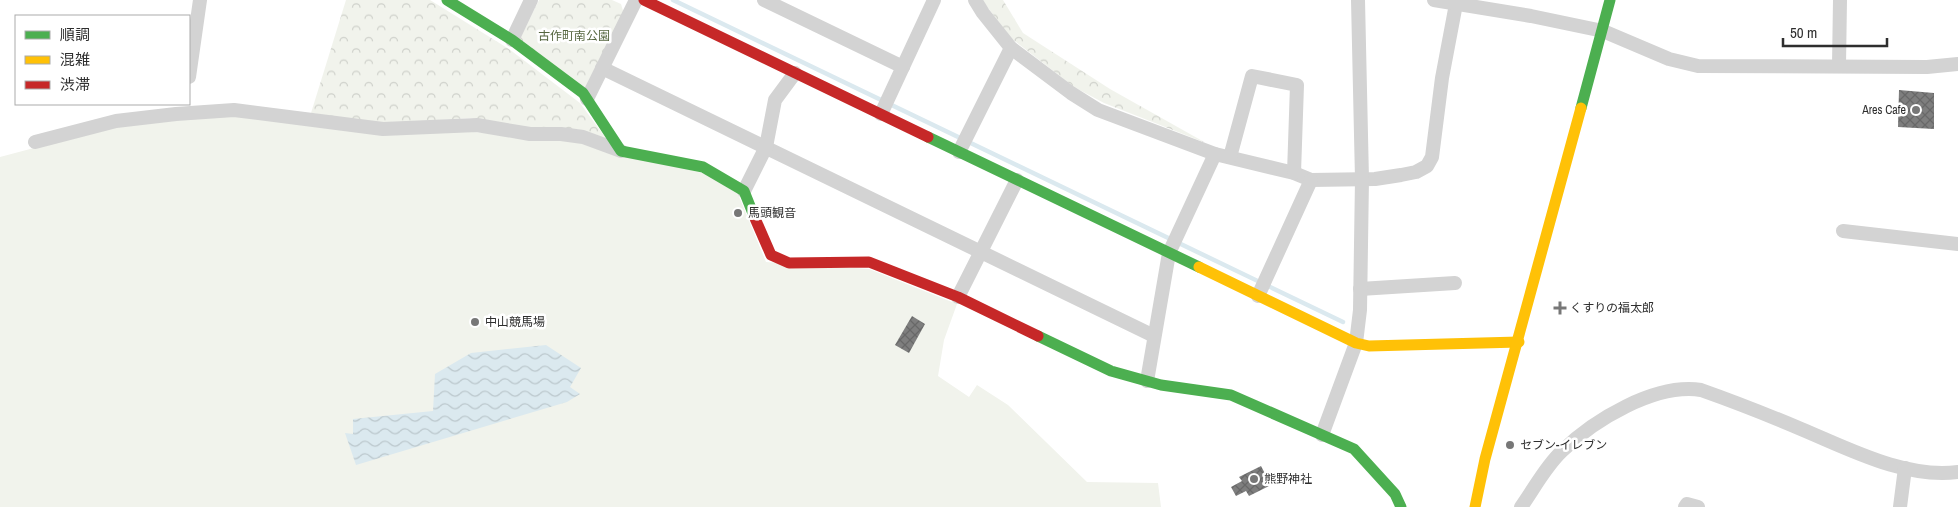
<svg xmlns="http://www.w3.org/2000/svg" width="1958" height="507" font-family="'Archivo Narrow','Noto Sans JP',sans-serif">
  <style>
    .grass { fill: #f1f3ec }
    .forest { fill: url(#forest-crowns) }
    .water { fill: url(#water-waves) }
    .lines { fill: none; stroke-linecap: round; stroke-linejoin: round }
    .stream { stroke: #dbe9ef; stroke-width: 4.5 }
    .building { fill: url(#building-cross-hatch) }
    .street { stroke: #d3d3d3; stroke-width: 14 }
    .fast { stroke: #4caf50; stroke-width: 11 }
    .slow { stroke: #ffc107; stroke-width: 11 }
    .jam { stroke: #c62828; stroke-width: 11 }
    .poi-dot { fill: #777; stroke: #fff; stroke-width: 2 }
    .labels { text-anchor: middle; dominant-baseline: central; stroke-width: 5; stroke-linejoin: round; paint-order: stroke }
    .park-label { font-size: 12px; fill: #55663f; stroke: #fff }
    .poi-label { font-size: 12px; fill: #2e2e2e; stroke: #fff; text-anchor: start }
  </style>
  <defs>
    <pattern id="forest-crowns" width="20" height="18" patternUnits="userSpaceOnUse" patternTransform="scale(1.25)"><rect width="20" height="18" fill="#f1f3ec"/><path d="M2 6a3 3 0 1 1 6 0M12 15a3 3 0 1 1 6 0" fill="none" stroke="#cfd1cb"/></pattern>
    <pattern id="water-waves" width="16" height="10" patternUnits="userSpaceOnUse" patternTransform="scale(1.25)"><rect width="16" height="10" fill="#dbe9ef"/><path d="M0 5q4-4 8 0t8 0" fill="none" stroke="#bcc8cd"/></pattern>
    <pattern id="building-cross-hatch" width="8" height="8" patternUnits="userSpaceOnUse" patternTransform="scale(1.25)"><rect width="8" height="8" fill="#7e7e7e"/><path d="M0 0l8 8M0 8l8-8" fill="none" stroke="#686868"/></pattern>
  </defs>
  <rect width="100%" height="100%" fill="#fff"/>
  <polygon class="grass" points="235,116 562,138 706,174 738,194 766,262 869,269 957,304 944,340 938,376 969,397 977,385 1008,405 1087,482 1158,483 1161,507 0,507 0,157 109,128 183,118"/>
  <g class="forest">
    <polygon points="346,0 430,0 509,49 580,103 608,141 577,129 530,128 471,118 383,124 311,113"/>
    <polygon points="539,0 612,0 621,4 624,14 587,90 519,40"/>
    <polygon points="982,0 1003,0 1023,33 1110,89 1206,143 1104,103 1074,87 1011,38"/>
  </g>
  <polygon class="water" points="546,345 581,368 570,387 580,394 567,402 356,465 345,433 353,434 353,419 433,411 435,374 471,353"/>
  <g class="lines">
    <polyline class="stream" points="673,0 1343,322"/>
  </g>
  <g class="building">
    <polygon points="1899,90 1934,93 1934,129 1898,127"/>
    <polygon points="912,316 925,324 909,353 895,345"/>
    <polygon points="1261,466 1271,485 1249,496 1246,491 1236,496 1231,487 1242,481 1239,477"/>
  </g>
  <g class="lines">
    <g class="street">
      <polyline points="764,0 903,67"/>
      <polyline points="975,0 983,13 1011,48 1071,93 1098,110 1215,154 1294,173 1311,180 1375,179 1401,175 1416,172 1427,166 1432,157 1442,78 1456,4"/>
      <polyline points="1434,0 1531,16 1603,31 1669,59 1698,66 1927,67 1958,64"/>
      <polyline points="512,40 531,0"/>
      <polyline points="1839,65 1840,0"/>
      <polyline points="602,68 1154,336"/>
      <polyline points="189,77 200,0"/>
      <polyline points="587,99 636,0"/>
      <polyline points="881,114 934,0"/>
      <polyline points="35,142 116,121 176,114 234,110 383,129 477,125 530,134 561,134 583,137 621,151"/>
      <polyline points="959,152 1011,48"/>
      <polyline points="1230,157 1252,76 1297,85 1294,173"/>
      <polyline points="744,191 766,147 775,100 795,73"/>
      <polyline points="1843,231 1958,244"/>
      <polyline points="1360,289 1455,283"/>
      <polyline points="1258,296 1311,180"/>
      <polyline points="958,297 1017,180"/>
      <polyline points="1147,381 1169,253 1215,154"/>
      <polyline points="1322,435 1356,343 1360,310 1362,179 1358,0"/>
      <path d="M 1521,507 C 1534,489 1545,467 1562,451 C 1594,420 1655,383 1701,390 C 1735,402 1768,415 1801,429 C 1849,449 1905,479 1958,472"/>
      <polyline points="1685,507 1687,504 1698,507"/>
      <polyline points="1900,507 1905,468"/>
    </g>
    <g class="fast">
      <polyline points="447,0 512,40 583,93 621,151 703,167 744,191 754,216"/>
      <polyline points="1581,108 1610,0"/>
      <polyline points="928,137 1199,267"/>
      <polyline points="1038,336 1111,371 1161,385 1231,395 1354,449 1395,494 1401,507"/>
    </g>
    <g class="slow">
      <polyline points="1199,267 1356,343 1369,346 1519,342"/>
      <polyline points="1475,507 1485,459 1581,108"/>
    </g>
    <g class="jam">
      <polyline points="644,0 928,137"/>
      <polyline points="754,216 771,255 789,263 869,262 958,297 1038,336"/>
    </g>
  </g>
  <g class="poi-dot">
    <circle cx="1916" cy="110" r="5"/>
    <circle cx="738" cy="213" r="5"/>
    <path d="M1557.5 300.5h5v5h5v5h-5v5h-5v-5h-5v-5h5z"/>
    <circle cx="475" cy="322" r="5"/>
    <circle cx="1510" cy="445" r="5"/>
    <circle cx="1254" cy="479" r="5"/>
  </g>
  <g class="labels">
    <g class="park-label">
      <text x="574" y="36">古作町南公園</text>
    </g>
    <g class="poi-label">
      <text x="1906" y="110" text-anchor="end">Ares Cafe</text>
      <text x="748" y="213">馬頭観音</text>
      <text x="1570" y="308">くすりの福太郎</text>
      <text x="485" y="322">中山競馬場</text>
      <text x="1520" y="445">セブン-イレブン</text>
      <text x="1264" y="479">熊野神社</text>
    </g>
  </g>
  <rect x="15" y="15" width="175" height="90" fill="#ffffff" stroke="#ababab"/>
  <rect x="25" y="31" width="25" height="8" fill="#4caf50" stroke="#ababab"/>
  <text x="60" y="40" font-size="15" fill="#2e2e2e">順調</text>
  <rect x="25" y="56" width="25" height="8" fill="#ffc107" stroke="#ababab"/>
  <text x="60" y="65" font-size="15" fill="#2e2e2e">混雑</text>
  <rect x="25" y="81" width="25" height="8" fill="#c62828" stroke="#ababab"/>
  <text x="60" y="90" font-size="15" fill="#2e2e2e">渋滞</text>
  <path d="M1783 38v8h104v-8" fill="none" stroke="#2e2e2e" stroke-width="2.5"/>
  <text x="1790" y="38" font-size="15" fill="#2e2e2e" stroke="#ffffff" stroke-width="4" paint-order="stroke">50 m</text>
</svg>
